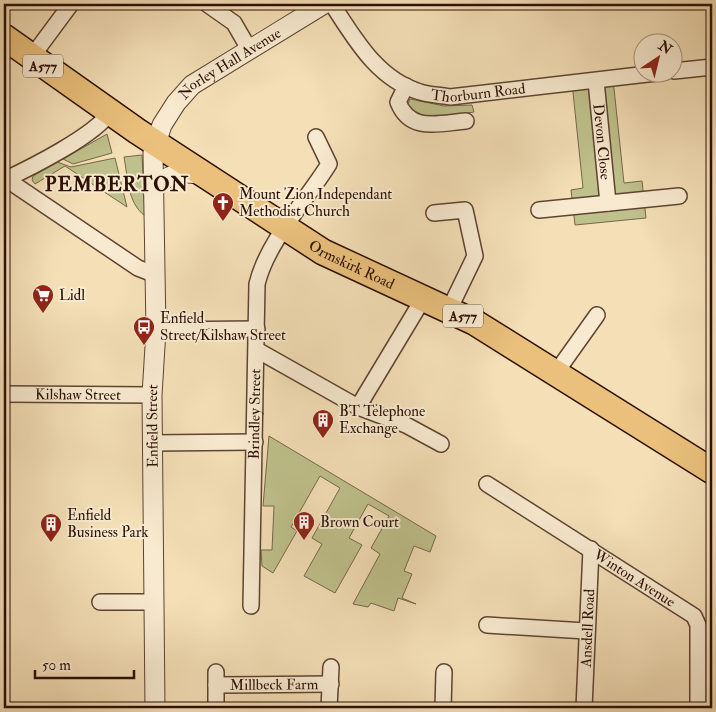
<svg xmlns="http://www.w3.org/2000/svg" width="716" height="712" font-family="'IM FELL Double Pica',serif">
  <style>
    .green { fill: #bfc18c; stroke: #766848 }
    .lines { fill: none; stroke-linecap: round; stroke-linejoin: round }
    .minor-casing { stroke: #5e4432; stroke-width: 18 }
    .tertiary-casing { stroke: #5e4432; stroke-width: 21 }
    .trunk-casing { stroke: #2c1005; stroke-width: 28 }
    .minor { stroke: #f8ead0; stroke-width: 15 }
    .tertiary { stroke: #f8ead0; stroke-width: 19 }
    .trunk { stroke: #eac07c; stroke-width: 25 }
    .labels { text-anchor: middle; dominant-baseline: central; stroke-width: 4; stroke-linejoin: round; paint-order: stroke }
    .shield { fill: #f8ead0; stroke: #695142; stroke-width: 1 }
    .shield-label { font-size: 14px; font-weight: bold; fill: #2c1005 }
    .street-label { font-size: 15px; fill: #2c1005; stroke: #f8ead0 }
    .poi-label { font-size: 15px; fill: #2c1005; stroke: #f8ead0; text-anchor: start }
    .district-label { font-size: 20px; font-weight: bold; letter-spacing: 1px; fill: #2c1005; stroke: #f8ead0 }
  </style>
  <rect width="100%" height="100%" fill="#f4dfb7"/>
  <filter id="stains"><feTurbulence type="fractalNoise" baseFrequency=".004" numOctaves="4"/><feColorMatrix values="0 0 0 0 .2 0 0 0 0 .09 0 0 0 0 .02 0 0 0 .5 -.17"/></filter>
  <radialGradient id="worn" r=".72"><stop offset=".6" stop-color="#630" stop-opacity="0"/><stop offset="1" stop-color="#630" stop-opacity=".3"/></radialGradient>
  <g class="green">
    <polygon points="613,79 624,183 642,181 646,218 575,225 571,190 583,188 572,83"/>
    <path d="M 410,99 L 444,106 L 472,105 L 474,112 C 453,115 422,125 408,104 Z"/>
    <polygon points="107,134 112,153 73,164 63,159"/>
    <path d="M 142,155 L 145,216 C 127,202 128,178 124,157 Z"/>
    <polygon points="115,158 127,207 65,166 35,184 32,180 33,176 57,162 71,167"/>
    <polygon points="269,436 436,536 430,552 414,546 404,571 412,574 402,598 416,604 398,598 394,611 371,603 368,607 353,604 380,554 371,548 389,516 368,504 349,538 362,545 335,593 304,576 322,544 312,538 340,488 320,476 291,527 297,531 273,573 262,566 261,550 272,550 274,506 263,506"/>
  </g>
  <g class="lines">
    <g class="minor-casing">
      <g id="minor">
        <polyline points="207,4 234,23 249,49"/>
        <path id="s1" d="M 332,4 C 355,39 377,79 420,92 C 429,95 440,95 450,97 L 665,72"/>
        <polyline points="31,58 71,4"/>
        <polyline points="674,71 712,67"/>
        <path id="s2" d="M 596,81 L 608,203"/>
        <path d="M 406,86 L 398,102 C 410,133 439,123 466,121"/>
        <polyline points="6,179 138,268 156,275"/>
        <path d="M 4,180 C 30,168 96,135 110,112"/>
        <polyline points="539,210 679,196"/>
        <polyline points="434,213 465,210 475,256 449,310"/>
        <polyline points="156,330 257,329"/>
        <polyline points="257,350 358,407 423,299"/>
        <polyline points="555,374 597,315"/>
        <path id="s3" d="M 4,394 L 152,395"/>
        <polyline points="358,407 406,425 441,444"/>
        <polyline points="152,443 255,442"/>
        <path id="s4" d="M 487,484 L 694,616 L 698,625 L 698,708"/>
        <polyline points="100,602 153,602"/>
        <path id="s5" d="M 251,606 L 257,284 C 267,242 306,201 329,164 L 316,137"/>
        <polyline points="487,625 586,631"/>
        <path id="s6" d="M 216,685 L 331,684"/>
        <polyline points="216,708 216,672"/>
        <polyline points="329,708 331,667"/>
        <polyline points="443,708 444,672"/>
        <path id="s7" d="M 584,708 L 591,549"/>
      </g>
    </g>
    <g class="tertiary-casing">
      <g id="tertiary">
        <path d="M 152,189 C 168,174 181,170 203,175"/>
        <path id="s8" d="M 155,708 L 152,395 L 156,330 L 153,153 L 162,125 L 176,103 L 192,85 L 324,4"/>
      </g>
    </g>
    <g class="trunk-casing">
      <g id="trunk">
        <path id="s9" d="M 4,37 L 137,131 L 323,252 L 474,322 L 712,471"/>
      </g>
    </g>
    <use href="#minor" class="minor"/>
    <use href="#tertiary" class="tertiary"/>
    <use href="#trunk" class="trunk"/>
  </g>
  <defs>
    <g id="church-pin" transform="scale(1.125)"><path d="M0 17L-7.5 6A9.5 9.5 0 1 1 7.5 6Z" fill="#8f2418" stroke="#f8ead0"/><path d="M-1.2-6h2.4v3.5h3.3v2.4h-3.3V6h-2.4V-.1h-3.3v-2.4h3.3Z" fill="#fff"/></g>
    <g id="supermarket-pin" transform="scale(1.125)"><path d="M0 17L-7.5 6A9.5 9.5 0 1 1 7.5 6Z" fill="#8f2418" stroke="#f8ead0"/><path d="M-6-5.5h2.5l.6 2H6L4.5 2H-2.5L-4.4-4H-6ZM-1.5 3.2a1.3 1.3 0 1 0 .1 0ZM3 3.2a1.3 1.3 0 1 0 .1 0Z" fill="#fff"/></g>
    <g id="bus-pin" transform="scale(1.125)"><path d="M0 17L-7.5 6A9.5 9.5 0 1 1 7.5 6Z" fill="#8f2418" stroke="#f8ead0"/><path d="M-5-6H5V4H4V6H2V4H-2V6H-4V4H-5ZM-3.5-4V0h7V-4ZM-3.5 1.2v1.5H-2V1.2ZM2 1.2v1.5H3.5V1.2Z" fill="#fff"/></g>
    <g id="building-pin" transform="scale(1.125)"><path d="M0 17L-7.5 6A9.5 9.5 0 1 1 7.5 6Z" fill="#8f2418" stroke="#f8ead0"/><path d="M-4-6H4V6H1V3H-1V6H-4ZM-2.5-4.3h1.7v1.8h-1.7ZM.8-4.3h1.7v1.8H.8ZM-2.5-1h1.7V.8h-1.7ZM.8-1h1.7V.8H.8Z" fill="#fff"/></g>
  </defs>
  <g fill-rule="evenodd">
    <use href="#church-pin" x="223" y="203"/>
    <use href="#supermarket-pin" x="43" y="295"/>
    <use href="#bus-pin" x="144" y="327"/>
    <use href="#building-pin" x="323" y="420"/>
    <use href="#building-pin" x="304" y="522"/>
    <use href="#building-pin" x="51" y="524"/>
  </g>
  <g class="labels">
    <g class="shield">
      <rect x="23" y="54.5" width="40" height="23" rx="4"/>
      <rect x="443" y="304.5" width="40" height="23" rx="4"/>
    </g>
    <g class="shield-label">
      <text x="43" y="66">A577</text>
      <text x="463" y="316">A577</text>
    </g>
    <g class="street-label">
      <text stroke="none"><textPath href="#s8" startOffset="678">Norley Hall Avenue</textPath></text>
      <text stroke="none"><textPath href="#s1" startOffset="186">Thorburn Road</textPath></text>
      <text stroke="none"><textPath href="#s2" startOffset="61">Devon Close</textPath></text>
      <text stroke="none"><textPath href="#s9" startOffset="416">Ormskirk Road</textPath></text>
      <text stroke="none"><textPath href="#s3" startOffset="74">Kilshaw Street</textPath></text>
      <text stroke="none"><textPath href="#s5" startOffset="192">Brindley Street</textPath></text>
      <text stroke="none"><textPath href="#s8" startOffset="282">Enfield Street</textPath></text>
      <text stroke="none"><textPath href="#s4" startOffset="175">Winton Avenue</textPath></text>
      <text stroke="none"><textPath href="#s7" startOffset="80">Ansdell Road</textPath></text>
      <text stroke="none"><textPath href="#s6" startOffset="58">Millbeck Farm</textPath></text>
    </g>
    <g class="poi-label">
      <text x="239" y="194">Mount Zion Independant<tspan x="239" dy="17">Methodist Church</tspan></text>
      <text x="59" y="295">Lidl</text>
      <text x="160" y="318">Enfield<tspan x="160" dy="17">Street/Kilshaw Street</tspan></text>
      <text x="339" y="411">BT Telephone<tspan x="339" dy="17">Exchange</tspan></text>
      <text x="67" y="515">Enfield<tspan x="67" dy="17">Business Park</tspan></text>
      <text x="320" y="522">Brown Court</text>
    </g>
    <g class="district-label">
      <text x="117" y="184">PEMBERTON</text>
    </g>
  </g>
  <rect width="716" height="712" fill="none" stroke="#f4dfb7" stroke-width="20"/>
  <rect x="5" y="5" width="706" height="702" fill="none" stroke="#2c1005" stroke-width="2.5"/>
  <rect x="10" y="10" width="696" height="692" fill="none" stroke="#2c1005"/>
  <g transform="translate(658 58) rotate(35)"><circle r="24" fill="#f8ead0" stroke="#a6937f"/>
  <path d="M0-4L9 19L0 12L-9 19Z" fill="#8f2418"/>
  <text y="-8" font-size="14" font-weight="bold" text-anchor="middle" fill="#2c1005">N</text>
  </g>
  <path d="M35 670v8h99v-8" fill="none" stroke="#2c1005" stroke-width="2.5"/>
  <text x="42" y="670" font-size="15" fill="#2c1005" stroke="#f8ead0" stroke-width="4" paint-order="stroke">50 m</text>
  <rect width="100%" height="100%" filter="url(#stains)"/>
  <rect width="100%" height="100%" fill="url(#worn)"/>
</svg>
